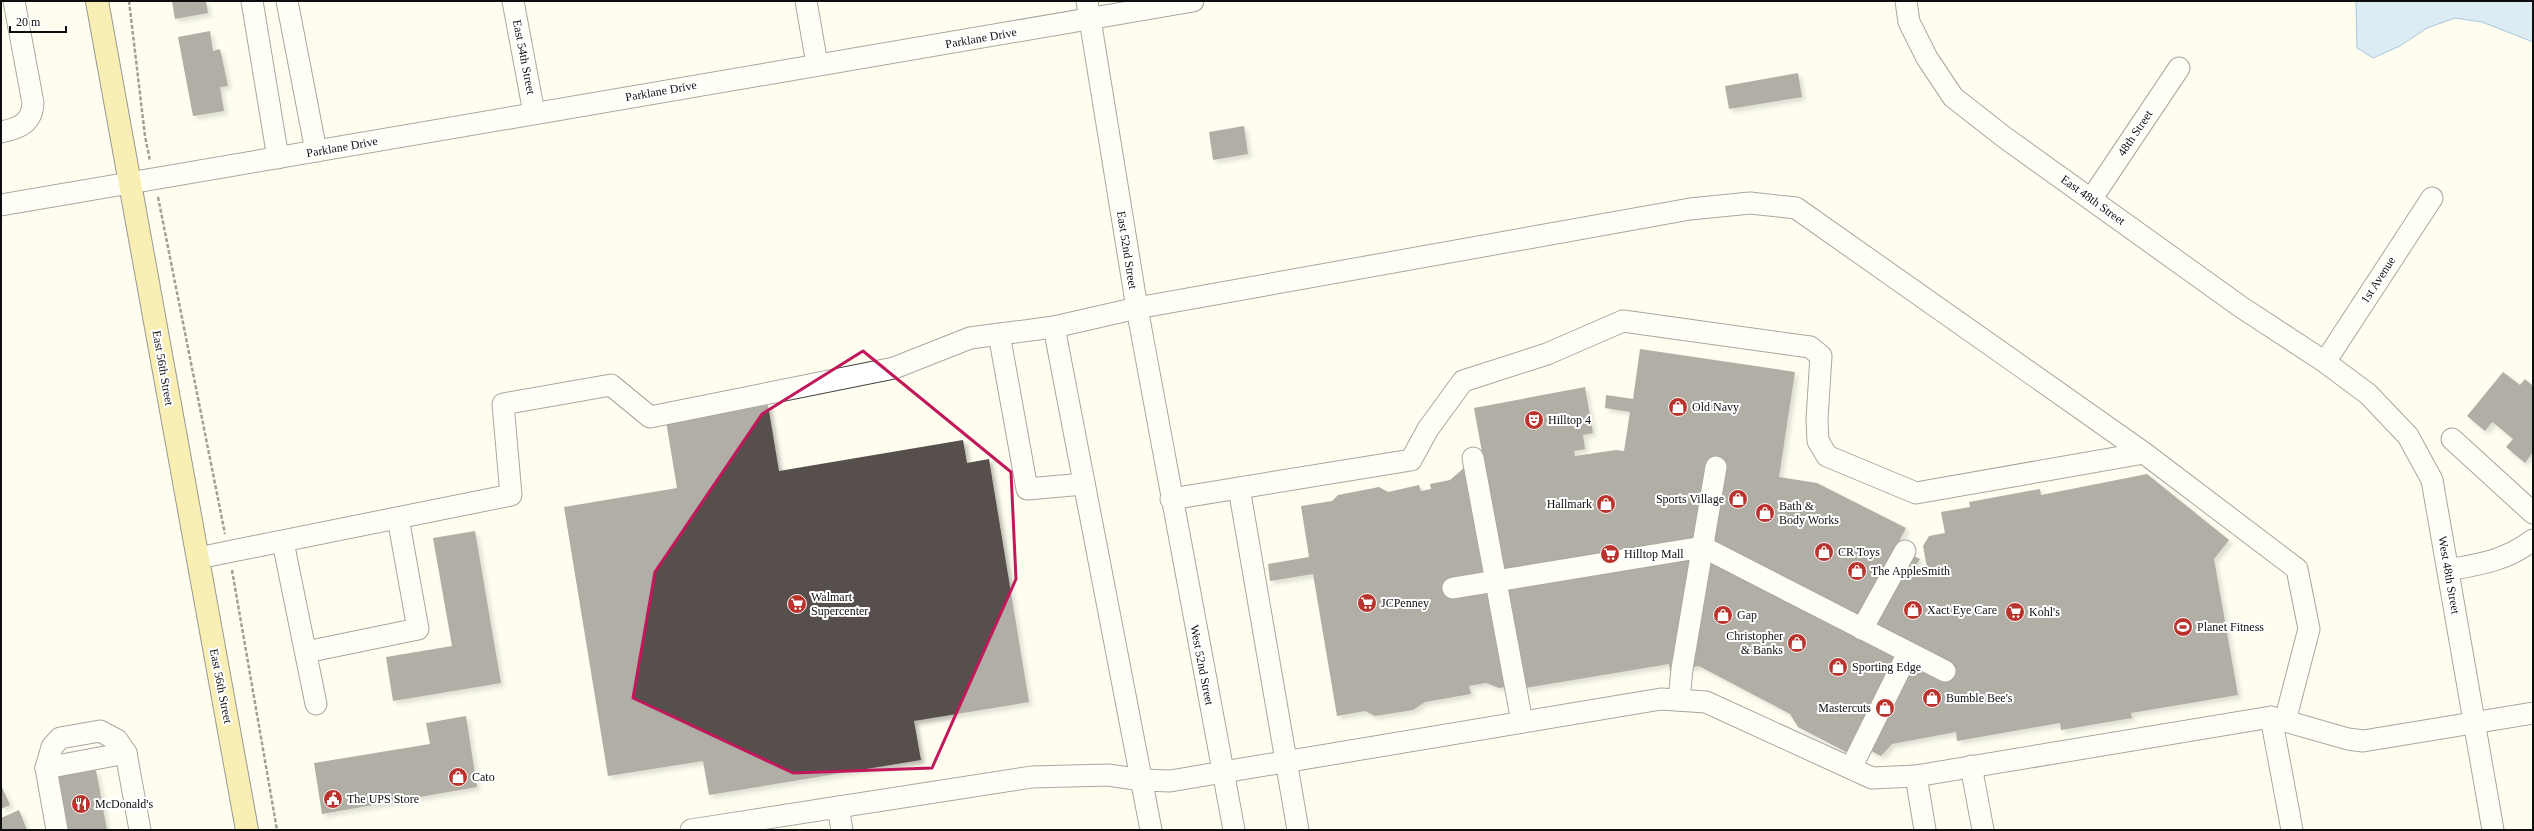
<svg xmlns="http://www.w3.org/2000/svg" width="2534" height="831" font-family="'Times New Roman',serif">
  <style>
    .water { fill: #b7d7f4; stroke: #4186c8 }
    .building { fill: #56504b; filter: url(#shadow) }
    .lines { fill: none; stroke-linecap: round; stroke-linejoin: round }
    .minor-casing { stroke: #414141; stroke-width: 23 }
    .major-casing { stroke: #1f1f1f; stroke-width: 24 }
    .path { stroke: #303030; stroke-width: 2.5; stroke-dasharray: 4 2; stroke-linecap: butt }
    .minor { stroke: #fff; stroke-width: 21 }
    .major { stroke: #f3de6c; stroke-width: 22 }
    .marked { fill: none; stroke: #c2185b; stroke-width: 3; stroke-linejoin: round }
    .labels { text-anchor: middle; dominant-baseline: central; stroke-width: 4; stroke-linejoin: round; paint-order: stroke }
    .street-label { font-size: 12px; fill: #0e0e0e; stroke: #fff }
    .poi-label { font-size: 12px; fill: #0e0e0e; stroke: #fff; text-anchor: start }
  </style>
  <defs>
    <filter id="shadow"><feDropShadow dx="3.5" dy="3.5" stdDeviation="2" flood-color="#0004"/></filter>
  </defs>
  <rect width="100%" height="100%" fill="#fefdf0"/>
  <polygon class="water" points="2356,1 2533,1 2533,42 2482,22 2455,18 2427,28 2400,46 2373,58 2357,48"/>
  <g class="building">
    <polygon points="172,1 206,1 208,13 175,19"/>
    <polygon points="210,31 213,51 220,49 228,86 220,87 224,111 193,116 178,37"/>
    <polygon points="1798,73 1802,97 1729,109 1725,86"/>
    <polygon points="1244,126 1248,154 1213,160 1209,132"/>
    <polygon points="1640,349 1795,372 1779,477 1817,483 1906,528 1896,547 1920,559 1915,567 1928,573 1923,546 1929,536 1945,533 1941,512 1970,507 1969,502 2040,489 2041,495 2147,474 2229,540 2214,559 2238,695 2131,713 2132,718 2061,730 2060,723 1957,741 1956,732 1892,744 1881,756 1854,742 1848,753 1798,727 1790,714 1699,666 1670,671 1669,664 1525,688 1524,684 1499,688 1486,683 1469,686 1471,694 1425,702 1413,710 1375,716 1365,711 1337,716 1313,574 1270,581 1268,564 1309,557 1301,506 1332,501 1338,495 1379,487 1388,492 1419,485 1421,491 1431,489 1430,484 1450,480 1482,452 1474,408 1585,387 1593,433 1583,435 1585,449 1574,451 1575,456 1616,450 1624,451 1630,412 1605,408 1606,395 1633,399"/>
    <polygon points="2503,372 2520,385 2525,379 2533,386 2533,452 2525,463 2506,447 2513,439 2495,424 2492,422 2485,431 2467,416"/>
    <polygon points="768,405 779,471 963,440 967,463 989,459 1029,702 914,721 921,760 709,795 703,761 608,776 564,507 677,488 666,421"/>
    <polygon points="475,531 501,683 393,701 386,657 452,646 433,538"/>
    <polygon points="466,716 477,787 322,814 314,763 430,744 426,723"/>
    <polygon points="96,770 107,830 65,830 56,777"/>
    <polygon points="1,785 10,805 1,809"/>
    <polygon points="19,810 27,830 1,830 1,818"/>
  </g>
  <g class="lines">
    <g class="minor-casing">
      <g id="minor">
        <polyline points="252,1 278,158"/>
        <polyline points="287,1 316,151"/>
        <polyline points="513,1 534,113"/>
        <polyline points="806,1 817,64"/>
        <polyline points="1087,1 1137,308 1234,830"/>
        <polyline points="1906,1 1909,22 1927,58 1953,97 2004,137 2241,307 2325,362 2368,394 2408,436 2432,480 2493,830"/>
        <path d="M 1,132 C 20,128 32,123 33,103 L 14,1"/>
        <polyline points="2092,198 2179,68"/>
        <polyline points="1,205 1193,1"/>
        <polyline points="1054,327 1151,830"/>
        <polyline points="999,334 1027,489 1084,484"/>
        <polyline points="2325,362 2432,198"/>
        <polyline points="2452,439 2533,513"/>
        <polyline points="1473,458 1522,722"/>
        <polyline points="1239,488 1298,830"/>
        <polyline points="1171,499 1411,460 1428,429 1463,381 1547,354 1623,321 1810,347 1821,356 1817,419 1818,441 1827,456 1916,493 2144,453"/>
        <polyline points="283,542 316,704"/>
        <polyline points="198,558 511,495 503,404 611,385 650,417 894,368 970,338 1054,327 1137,308 1690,209 1750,203 1796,208 2144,453 2297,569 2309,629 2285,721"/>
        <path d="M 2448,570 C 2481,564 2505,561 2533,540"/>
        <polyline points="1453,588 1703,547 1945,671"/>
        <polyline points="1862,629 1905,551"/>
        <polyline points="306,652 418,629 398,518"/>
        <polyline points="1679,700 1682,669 1716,467"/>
        <polyline points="2271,717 2292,830"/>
        <polyline points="1971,766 1983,830"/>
        <polyline points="46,768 126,753"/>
        <polyline points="1851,768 1908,653"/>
        <polyline points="1916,776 1925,830"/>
        <polyline points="838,807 842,830"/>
        <polyline points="57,830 46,768 52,747 60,738 100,731 117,740 126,753 140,830"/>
        <polyline points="691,830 1032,777 1108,775 1142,780 1170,781 1661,699 1706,702 1872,778 1916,776 2271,717 2348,739 2363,741 2533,713"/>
      </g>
    </g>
    <g class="major-casing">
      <polyline id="major" points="97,1 247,830"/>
    </g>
    <g class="path">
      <polyline points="129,1 145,136 150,161"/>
      <polyline points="158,197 225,534"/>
      <polyline points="232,570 277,830"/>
    </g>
    <use href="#minor" class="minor"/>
    <use href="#major" class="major"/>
  </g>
  <path d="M0 0H2534V831H0ZM 863,351 L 1011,472 L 1016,579 L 932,768 L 793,773 L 633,698 L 655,572 L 762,414 Z" fill="#fefdf0" fill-opacity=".55" fill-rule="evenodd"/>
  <path class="marked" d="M 863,351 L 1011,472 L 1016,579 L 932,768 L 793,773 L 633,698 L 655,572 L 762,414 Z"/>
  <defs>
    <g id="shop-disc" transform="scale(1)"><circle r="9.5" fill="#b9322c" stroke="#fff"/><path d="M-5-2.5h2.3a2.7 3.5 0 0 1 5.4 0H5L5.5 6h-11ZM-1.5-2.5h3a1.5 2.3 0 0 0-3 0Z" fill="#fff"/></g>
    <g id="theatre-disc" transform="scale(1)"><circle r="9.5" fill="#b9322c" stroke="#fff"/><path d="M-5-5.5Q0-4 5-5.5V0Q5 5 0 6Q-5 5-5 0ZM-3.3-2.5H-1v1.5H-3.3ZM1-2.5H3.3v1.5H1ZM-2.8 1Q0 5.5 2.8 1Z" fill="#fff"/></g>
    <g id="supermarket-disc" transform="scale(1)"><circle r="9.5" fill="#b9322c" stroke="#fff"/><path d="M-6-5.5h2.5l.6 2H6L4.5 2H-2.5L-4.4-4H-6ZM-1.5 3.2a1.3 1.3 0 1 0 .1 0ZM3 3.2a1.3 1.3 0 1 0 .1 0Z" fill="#fff"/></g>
    <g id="stadium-disc" transform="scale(1)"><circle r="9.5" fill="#b9322c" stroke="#fff"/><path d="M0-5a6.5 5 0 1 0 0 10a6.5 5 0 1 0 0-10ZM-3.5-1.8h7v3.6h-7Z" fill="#fff"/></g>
    <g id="civic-disc" transform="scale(1)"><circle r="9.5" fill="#b9322c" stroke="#fff"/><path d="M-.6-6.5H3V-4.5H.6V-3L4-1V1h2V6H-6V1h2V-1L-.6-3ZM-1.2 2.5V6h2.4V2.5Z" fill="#fff"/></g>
    <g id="restaurant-disc" transform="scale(1)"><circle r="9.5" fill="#b9322c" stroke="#fff"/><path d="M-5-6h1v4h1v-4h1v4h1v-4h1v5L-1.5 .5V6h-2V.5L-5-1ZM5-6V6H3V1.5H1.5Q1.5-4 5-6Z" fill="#fff"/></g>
  </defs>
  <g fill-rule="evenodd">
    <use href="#shop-disc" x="1678" y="407"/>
    <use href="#theatre-disc" x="1534" y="420"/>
    <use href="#shop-disc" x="1738" y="499"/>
    <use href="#shop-disc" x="1606" y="504"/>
    <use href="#shop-disc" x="1765" y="513"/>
    <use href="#shop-disc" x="1824" y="552"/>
    <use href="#supermarket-disc" x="1610" y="554"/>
    <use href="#shop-disc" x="1857" y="571"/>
    <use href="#supermarket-disc" x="1367" y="603"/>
    <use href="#supermarket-disc" x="797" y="604"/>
    <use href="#shop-disc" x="1913" y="610"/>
    <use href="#supermarket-disc" x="2015" y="612"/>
    <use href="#shop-disc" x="1723" y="615"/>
    <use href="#stadium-disc" x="2183" y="627"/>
    <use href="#shop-disc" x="1797" y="643"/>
    <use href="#shop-disc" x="1838" y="667"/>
    <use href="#shop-disc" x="1932" y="698"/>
    <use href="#shop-disc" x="1885" y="708"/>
    <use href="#shop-disc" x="458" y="777"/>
    <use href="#civic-disc" x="333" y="799"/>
    <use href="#restaurant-disc" x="81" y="804"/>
  </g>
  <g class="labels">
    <g class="street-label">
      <text transform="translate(981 38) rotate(-10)">Parklane Drive</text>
      <text transform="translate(524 57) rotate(79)">East 54th Street</text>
      <text transform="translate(661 91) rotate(-10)">Parklane Drive</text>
      <text transform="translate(2135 133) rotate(-56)">48th Street</text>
      <text transform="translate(342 147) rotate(-10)">Parklane Drive</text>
      <text transform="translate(2093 200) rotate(36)">East 48th Street</text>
      <text transform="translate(1127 250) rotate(81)">East 52nd Street</text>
      <text transform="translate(2378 280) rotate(-57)">1st Avenue</text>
      <text transform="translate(163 368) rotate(80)">East 56th Street</text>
      <text transform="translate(2449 575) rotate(80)">West 48th Street</text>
      <text transform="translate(1202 665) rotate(79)">West 52nd Street</text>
      <text transform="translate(221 686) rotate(79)">East 56th Street</text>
    </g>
    <g class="poi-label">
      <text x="1692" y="407">Old Navy</text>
      <text x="1548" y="420">Hilltop 4</text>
      <text x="1724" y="499" text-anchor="end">Sports Village</text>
      <text x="1592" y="504" text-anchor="end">Hallmark</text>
      <text x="1779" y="506">Bath &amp;<tspan x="1779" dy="14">Body Works</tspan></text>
      <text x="1838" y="552">CR Toys</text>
      <text x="1624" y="554">Hilltop Mall</text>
      <text x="1871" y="571">The AppleSmith</text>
      <text x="811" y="597">Walmart<tspan x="811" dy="14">Supercenter</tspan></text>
      <text x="1381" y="603">JCPenney</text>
      <text x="1927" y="610">Xact Eye Care</text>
      <text x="2029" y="612">Kohl's</text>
      <text x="1737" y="615">Gap</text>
      <text x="2197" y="627">Planet Fitness</text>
      <text x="1783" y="636" text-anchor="end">Christopher<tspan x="1783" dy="14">&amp; Banks</tspan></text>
      <text x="1852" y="667">Sporting Edge</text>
      <text x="1946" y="698">Bumble Bee's</text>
      <text x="1871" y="708" text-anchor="end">Mastercuts</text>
      <text x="472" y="777">Cato</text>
      <text x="347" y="799">The UPS Store</text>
      <text x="95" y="804">McDonald's</text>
    </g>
  </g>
  <rect width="2534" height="831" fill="none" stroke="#0e0e0e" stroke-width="4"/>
  <path d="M10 26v6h56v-6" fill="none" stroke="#0e0e0e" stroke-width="2"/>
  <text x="16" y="26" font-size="12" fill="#0e0e0e" stroke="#ffffff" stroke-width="3" paint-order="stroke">20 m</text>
</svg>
